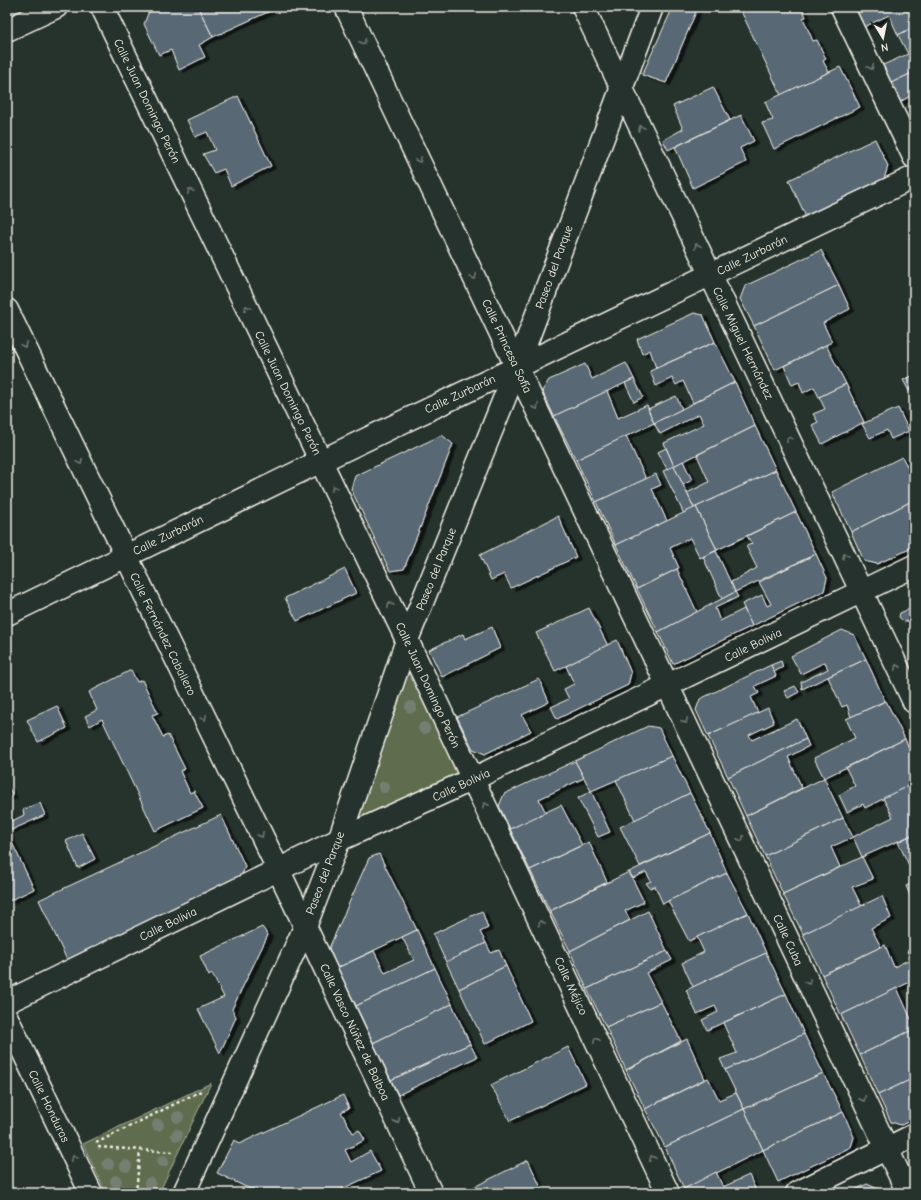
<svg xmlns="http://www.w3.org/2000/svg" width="921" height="1200" font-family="'Comic Neue',sans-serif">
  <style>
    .green { fill: #5f6c4d; stroke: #aaae9a }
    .building { fill: #586875; stroke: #f4f1e8; filter: url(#shadow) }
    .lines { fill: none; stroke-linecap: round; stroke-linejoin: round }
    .minor-casing { stroke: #f4f1e8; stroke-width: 25 }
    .path { stroke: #f4f1e8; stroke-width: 2.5; stroke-dasharray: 3 3; stroke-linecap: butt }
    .minor { stroke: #26332d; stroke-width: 22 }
    .tree { fill: #767e72 }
    .oneway { stroke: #6e766e }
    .labels { text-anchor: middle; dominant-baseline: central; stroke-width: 3; stroke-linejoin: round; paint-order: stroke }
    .street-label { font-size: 12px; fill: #f4f1e8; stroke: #26332d }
  </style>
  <defs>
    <filter id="shadow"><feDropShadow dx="4.5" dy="2.5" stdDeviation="0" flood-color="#0009"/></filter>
  </defs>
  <rect width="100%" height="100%" fill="#26332d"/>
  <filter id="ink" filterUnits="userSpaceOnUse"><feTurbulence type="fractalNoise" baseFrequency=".025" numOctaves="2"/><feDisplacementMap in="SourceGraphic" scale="8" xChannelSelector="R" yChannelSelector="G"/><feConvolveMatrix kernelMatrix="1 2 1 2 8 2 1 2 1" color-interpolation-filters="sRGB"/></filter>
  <g filter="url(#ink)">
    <g class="green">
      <polygon points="407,640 473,779 349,835"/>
      <polygon points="211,1083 159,1193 106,1193 83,1144"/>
    </g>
    <g class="building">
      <polygon points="157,7 198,7 213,37 199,45 205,57 179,70 171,50 159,55 144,24 149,11"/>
      <polygon points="198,7 279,7 213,37"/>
      <polygon points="673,7 698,7 666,83 642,75"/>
      <polygon points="739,7 802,7 806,17 803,18 813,41 817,40 826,59 823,61 829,72 781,95"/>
      <polygon points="864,7 914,7 914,27 898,35 889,15 864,27 856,11"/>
      <polygon points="914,27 914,72 891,83 883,65 908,54 898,35"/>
      <polygon points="840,67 860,107 774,149 762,123 773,120 765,102"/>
      <polygon points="914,72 914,94 900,102 891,83"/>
      <polygon points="713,87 730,120 668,150 663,140 683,129 673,106"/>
      <polygon points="238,96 271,166 231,186 224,169 214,173 203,154 215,150 207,132 195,137 187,120"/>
      <polygon points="741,115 754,141 740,148 746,162 693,188 675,147"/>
      <polygon points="875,139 888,166 884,179 806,217 789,180"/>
      <polygon points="821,250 839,285 754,326 740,299 745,286"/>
      <polygon points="839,285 850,309 823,323 832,342 775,370 754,326"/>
      <polygon points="694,313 703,315 715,342 656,368 650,350 642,354 637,339"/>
      <polygon points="715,342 735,382 693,403 683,381 676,385 672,378 656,386 650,371"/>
      <polygon points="826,345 846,384 819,397 814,387 803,393 799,382 792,385 784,366"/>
      <polygon points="626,363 634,379 554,416 542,391 549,380 585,364 592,379"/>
      <polygon points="914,375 914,389 909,391 903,380"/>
      <polygon points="634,379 643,397 634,402 625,383"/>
      <polygon points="735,382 755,426 674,466 664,443 704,424 699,414 660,434 654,423"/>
      <polygon points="846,384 864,422 822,444 812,425 818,422 813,414 825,409 819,397"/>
      <polygon points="607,391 618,418 647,405 654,423 576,460 554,416"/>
      <polygon points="676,396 682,409 654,423 648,409"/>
      <polygon points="898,408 909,431 891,439 887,430 870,438 862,424"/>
      <polygon points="755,426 776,470 694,508 687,493 709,482 697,455"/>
      <polygon points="442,435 453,444 404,569 390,571 351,489 355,476"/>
      <polygon points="626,436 646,479 596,502 576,460"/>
      <polygon points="666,448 674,466 667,469 658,452"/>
      <polygon points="902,457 912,475 914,474 914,500 851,532 832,492"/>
      <polygon points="683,461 692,480 683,485 674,466"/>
      <polygon points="674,466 694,508 684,514 663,471"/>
      <polygon points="776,470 796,512 717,550 696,507"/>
      <polygon points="656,474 661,485 652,489 667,521 616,545 596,502"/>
      <polygon points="914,500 914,547 877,564 864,561 851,532"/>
      <polygon points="696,507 717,550 700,558 690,538 670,548 679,568 637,589 616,545"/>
      <polygon points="796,512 816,554 735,592 731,582 757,568 746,546 752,544 747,536"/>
      <polygon points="558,516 576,557 511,588 504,574 491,580 480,555"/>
      <polygon points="716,551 735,592 722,599 703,557"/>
      <polygon points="816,554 827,578 824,591 752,626 742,604 762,595 767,606 771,604 759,582"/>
      <polygon points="345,569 356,593 297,621 285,598"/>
      <polygon points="677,569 697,612 658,632 637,589"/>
      <polygon points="735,592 738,597 715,608 720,621 744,609 752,626 673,664 658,632"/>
      <polygon points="914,607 914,627 911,620 904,622 899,617 900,613"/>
      <polygon points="589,608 608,646 555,671 536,633"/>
      <polygon points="492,627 500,648 442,677 429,650 463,634 465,639"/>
      <polygon points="842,630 854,635 866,659 802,689 801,682 828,669 825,662 801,674 791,656"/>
      <polygon points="617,640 631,673 628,685 557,719 551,707 569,699 564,689 574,684 566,666"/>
      <polygon points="866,659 885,701 851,717 847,705 842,707 828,677"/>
      <polygon points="781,661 783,667 774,672 771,665"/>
      <polygon points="771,665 776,676 755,686 759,693 751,697 758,713 708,736 696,710 700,699"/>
      <polygon points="131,670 137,682 142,680 158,713 152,715 163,737 168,735 185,769 180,771 190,793 194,791 203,808 155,831 102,719 90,726 85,716 97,710 89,692"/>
      <polygon points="539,679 549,702 522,715 531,731 485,754 473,749 457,717"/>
      <polygon points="795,686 799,692 788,698 784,691"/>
      <polygon points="886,701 905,739 824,778 814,758 855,738 846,719"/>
      <polygon points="57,706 67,728 38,742 27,720"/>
      <polygon points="768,708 774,723 749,735 752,740 797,719 806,739 728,777 708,736"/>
      <polygon points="648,726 659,728 672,756 591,791 575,761"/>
      <polygon points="806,739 809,746 788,757 802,788 746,816 728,777"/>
      <polygon points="905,739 914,759 914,783 865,808 863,804 847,812 839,795 855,786 846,768"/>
      <polygon points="672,756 690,793 635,820 616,780"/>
      <polygon points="575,761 584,778 539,799 546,813 510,829 499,806 504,794"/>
      <polygon points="824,778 843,818 765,856 746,816"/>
      <polygon points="914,783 914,834 862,857 853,837 893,817 883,798"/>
      <polygon points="7,784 13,796 7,798"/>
      <polygon points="591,791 610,832 598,837 578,798"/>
      <polygon points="690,793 710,833 640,866 620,827"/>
      <polygon points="40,803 45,815 7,832 7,810 12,821 24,815 23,810"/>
      <polygon points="561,805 582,845 530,870 510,829"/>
      <polygon points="221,815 245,866 241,878 67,960 39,900"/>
      <polygon points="843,818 853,837 831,847 840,867 783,894 765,856"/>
      <polygon points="7,832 34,889 7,902"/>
      <polygon points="82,833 95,859 78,868 66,841"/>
      <polygon points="710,833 727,873 668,901 663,904 655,886 650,888 646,883 651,881 646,872 633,878 629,872"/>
      <polygon points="914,834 914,876 898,842"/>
      <polygon points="589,842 607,882 550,911 530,870"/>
      <polygon points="379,854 417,930 337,968 329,948 369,858"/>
      <polygon points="862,857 873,879 852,887 862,907 803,934 783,894"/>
      <polygon points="629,872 644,902 625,911 630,920 570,951 550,911"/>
      <polygon points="727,873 748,913 689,941 668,901"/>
      <polygon points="914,882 914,904 906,886"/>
      <polygon points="882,896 891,918 871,928 881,947 822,975 803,934"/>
      <polygon points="482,911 488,928 480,932 486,943 446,962 433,934"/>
      <polygon points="648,911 667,951 587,989 570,951"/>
      <polygon points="748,913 766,953 693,987 682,963 704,952 697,937"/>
      <polygon points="262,927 268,935 232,1009 236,1017 220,1053 198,1009 224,997 212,974 209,976 200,956"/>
      <polygon points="417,930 435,968 356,1006 337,968 374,951 385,973 414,960 402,937"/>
      <polygon points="486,943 491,953 499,950 506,966 459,989 446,962"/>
      <polygon points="885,945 894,967 910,959 914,966 914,980 841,1015 822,975"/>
      <polygon points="914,948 914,966 907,951"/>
      <polygon points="667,951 672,960 646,973 661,1002 606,1027 587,989"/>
      <polygon points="766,953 786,994 707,1030 702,1020 718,1012 715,1006 697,1014 686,990"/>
      <polygon points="506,966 531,1021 485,1044 459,989"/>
      <polygon points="435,968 452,1004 373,1043 356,1006"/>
      <polygon points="897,988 911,1019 914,1018 914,1029 860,1055 841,1015"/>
      <polygon points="786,994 804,1034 725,1070 720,1059 737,1053 723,1023"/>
      <polygon points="661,1002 681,1041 626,1070 606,1027"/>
      <polygon points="452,1004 470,1044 391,1080 373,1043"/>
      <polygon points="914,1029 914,1078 878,1095 860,1055"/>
      <polygon points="804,1034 823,1073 744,1109 725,1070"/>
      <polygon points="687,1039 705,1079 645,1109 626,1070"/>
      <polygon points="470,1044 477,1057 398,1095 391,1080"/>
      <polygon points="568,1047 586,1084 510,1121 491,1085"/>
      <polygon points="823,1073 843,1112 763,1150 744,1109"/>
      <polygon points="708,1078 719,1100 736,1093 744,1109 665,1147 645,1109"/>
      <polygon points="914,1078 914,1119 901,1125 891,1122 878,1095"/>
      <polygon points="343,1095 349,1108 341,1112 353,1133 359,1130 365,1140 345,1150 351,1162 370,1151 381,1171 333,1193 259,1193 256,1189 250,1189 217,1173 234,1140 239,1144"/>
      <polygon points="744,1109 763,1150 684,1189 665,1147"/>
      <polygon points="843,1112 854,1137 851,1147 778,1182 763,1150"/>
      <polygon points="528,1160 543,1192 540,1193 462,1193"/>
      <polygon points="716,1172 723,1187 749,1175 757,1193 686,1193 684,1189"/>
      <polygon points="867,1184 878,1189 880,1193 849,1193"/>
    </g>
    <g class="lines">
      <g class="minor-casing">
        <g id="minor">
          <polyline points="102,7 407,640 668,1193"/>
          <polyline points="346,7 908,1193"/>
          <polyline points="583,7 914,702"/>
          <polyline points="842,7 914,157"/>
          <polyline points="7,30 56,7"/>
          <polyline points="7,310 279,871 431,1193"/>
          <polyline points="7,614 321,461 914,177"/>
          <polyline points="7,1002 339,840 473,779 914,566"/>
          <polyline points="7,1018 91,1193"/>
          <polyline points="184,1193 305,927 339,840 407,640 517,367 652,7"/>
          <polyline points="797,1193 914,1135"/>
        </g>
      </g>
      <g class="path">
        <polyline points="96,1143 201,1091"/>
        <polyline points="98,1147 173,1152"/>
        <polyline points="136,1193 140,1151"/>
      </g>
      <use href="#minor" class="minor"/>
    </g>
    <g class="tree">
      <circle cx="411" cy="707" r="6"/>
      <circle cx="424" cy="728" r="6"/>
      <circle cx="384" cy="787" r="6"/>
      <circle cx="178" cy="1117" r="6"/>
      <circle cx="158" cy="1125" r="6"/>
      <circle cx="177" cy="1135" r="6"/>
      <circle cx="163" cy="1161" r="6"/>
      <circle cx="108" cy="1164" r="6"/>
      <circle cx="126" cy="1166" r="6"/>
      <circle cx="116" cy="1181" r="6"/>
      <circle cx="150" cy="1183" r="6"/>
    </g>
    <defs><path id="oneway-chevron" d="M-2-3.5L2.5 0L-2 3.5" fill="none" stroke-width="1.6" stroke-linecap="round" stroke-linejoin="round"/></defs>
    <g class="oneway">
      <use href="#oneway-chevron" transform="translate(363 42) rotate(65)"/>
      <use href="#oneway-chevron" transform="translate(871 67) rotate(64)"/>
      <use href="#oneway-chevron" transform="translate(641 128) rotate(-115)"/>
      <use href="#oneway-chevron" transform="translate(419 160) rotate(65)"/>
      <use href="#oneway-chevron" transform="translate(190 191) rotate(-116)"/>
      <use href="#oneway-chevron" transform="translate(697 246) rotate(-115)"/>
      <use href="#oneway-chevron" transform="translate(474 277) rotate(65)"/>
      <use href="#oneway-chevron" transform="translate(247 308) rotate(-116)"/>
      <use href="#oneway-chevron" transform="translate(24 345) rotate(64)"/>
      <use href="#oneway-chevron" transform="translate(536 407) rotate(65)"/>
      <use href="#oneway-chevron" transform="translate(789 439) rotate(-116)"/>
      <use href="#oneway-chevron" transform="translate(80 462) rotate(64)"/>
      <use href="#oneway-chevron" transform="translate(334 488) rotate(-116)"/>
      <use href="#oneway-chevron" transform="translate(845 556) rotate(-116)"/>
      <use href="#oneway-chevron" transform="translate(390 605) rotate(-116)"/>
      <use href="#oneway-chevron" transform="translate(897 667) rotate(-115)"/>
      <use href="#oneway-chevron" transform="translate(204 718) rotate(64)"/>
      <use href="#oneway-chevron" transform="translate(685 721) rotate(65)"/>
      <use href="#oneway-chevron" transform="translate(485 805) rotate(-115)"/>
      <use href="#oneway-chevron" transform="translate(261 835) rotate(64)"/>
      <use href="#oneway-chevron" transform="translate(741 839) rotate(65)"/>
      <use href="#oneway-chevron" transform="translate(541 923) rotate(-115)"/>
      <use href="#oneway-chevron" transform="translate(808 982) rotate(65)"/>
      <use href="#oneway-chevron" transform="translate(596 1040) rotate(-115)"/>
      <use href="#oneway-chevron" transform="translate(863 1099) rotate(65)"/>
      <use href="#oneway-chevron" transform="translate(397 1121) rotate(65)"/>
      <use href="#oneway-chevron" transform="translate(74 1158) rotate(-116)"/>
      <use href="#oneway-chevron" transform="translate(652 1158) rotate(-115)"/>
    </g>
  </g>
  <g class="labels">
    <g class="street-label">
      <text transform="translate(147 101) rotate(64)">Calle Juan Domingo Perón</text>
      <text transform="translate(752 255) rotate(-26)">Calle Zurbarán</text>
      <text transform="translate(554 267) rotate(-70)">Paseo del Parque</text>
      <text transform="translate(743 343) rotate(64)">Calle Miguel Hernández</text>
      <text transform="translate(507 346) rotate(65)">Calle Princesa Sofía</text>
      <text transform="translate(288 393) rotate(64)">Calle Juan Domingo Perón</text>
      <text transform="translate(460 394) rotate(-25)">Calle Zurbarán</text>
      <text transform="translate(168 535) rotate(-26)">Calle Zurbarán</text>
      <text transform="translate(436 569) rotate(-68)">Paseo del Parque</text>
      <text transform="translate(163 634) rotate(64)">Calle Fernández Caballero</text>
      <text transform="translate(753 645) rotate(-26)">Calle Bolivia</text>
      <text transform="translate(428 685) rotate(65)">Calle Juan Domingo Perón</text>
      <text transform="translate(461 785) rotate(-25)">Calle Bolivia</text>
      <text transform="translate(325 873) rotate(-69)">Paseo del Parque</text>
      <text transform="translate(168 924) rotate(-26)">Calle Bolivia</text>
      <text transform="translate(788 940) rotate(65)">Calle Cuba</text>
      <text transform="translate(571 986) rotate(65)">Calle Méjico</text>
      <text transform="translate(355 1032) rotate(65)">Calle Vasco Núñez de Balboa</text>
      <text transform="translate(49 1106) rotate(64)">Calle Honduras</text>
    </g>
  </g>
  <rect width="921" height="1200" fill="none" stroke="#26332d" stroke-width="24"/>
  <rect x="12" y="12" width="897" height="1176" fill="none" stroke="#f4f1e8" stroke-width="1.5" filter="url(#ink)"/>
  <g transform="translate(883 38) rotate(170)" stroke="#26332d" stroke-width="3" paint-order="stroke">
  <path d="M0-3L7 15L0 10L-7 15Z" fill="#f4f1e8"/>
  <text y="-6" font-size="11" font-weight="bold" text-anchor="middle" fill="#f4f1e8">N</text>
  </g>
</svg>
